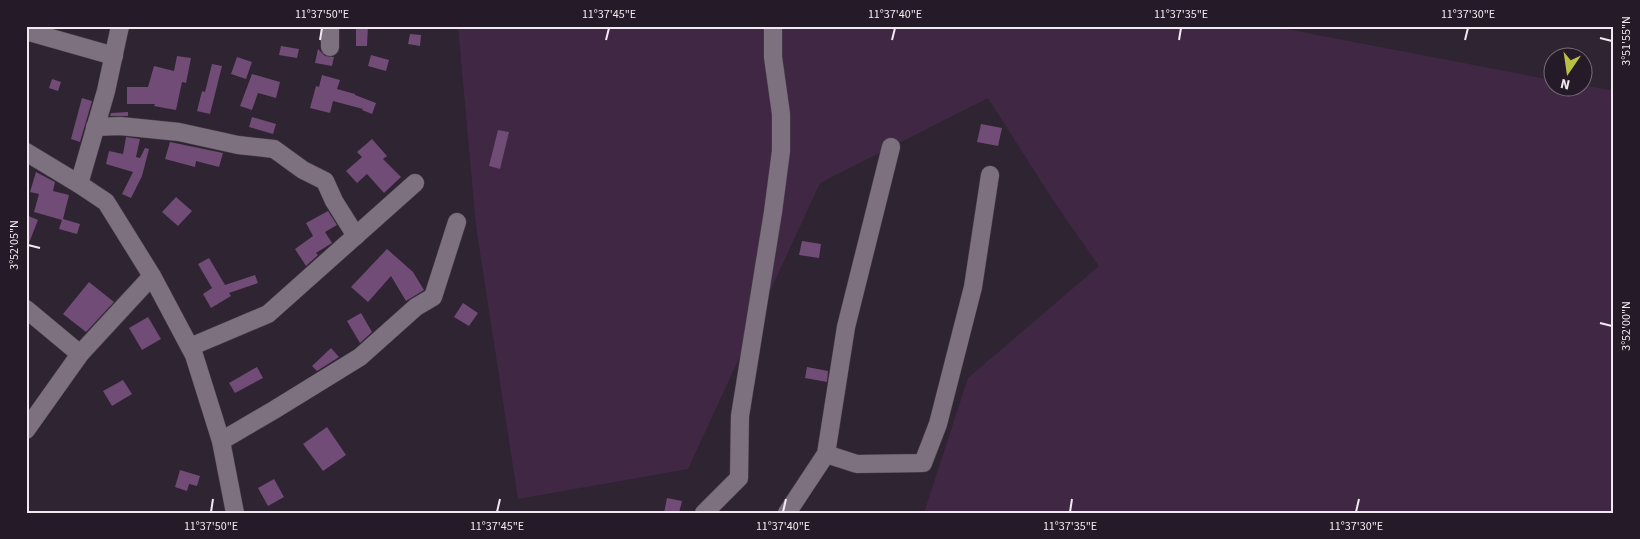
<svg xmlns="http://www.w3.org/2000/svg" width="1640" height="539" font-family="'Source Sans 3',sans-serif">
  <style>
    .green { fill: #402845 }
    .building { fill: #704c77 }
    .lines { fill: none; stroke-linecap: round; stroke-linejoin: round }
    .minor-casing { stroke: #4b424d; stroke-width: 19 }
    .minor { stroke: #7d707f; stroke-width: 18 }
    .ticks { fill: none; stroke: #f1eaf2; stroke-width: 2 }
    .neatline { fill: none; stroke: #f1eaf2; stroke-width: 2 }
    .ticks-label { font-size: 12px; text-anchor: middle; fill: #f1eaf2 }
  </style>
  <rect width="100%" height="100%" fill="#2f2431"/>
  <polygon class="green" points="458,26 1270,26 1552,80 1552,88 1582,88 1583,85 1614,91 1614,513 924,513 968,378 1099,266 1055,203 988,98 820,183 688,469 518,499 476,226"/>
  <g class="building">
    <polygon points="356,26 368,26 367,46 356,46"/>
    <polygon points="410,34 421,35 420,46 408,44"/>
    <polygon points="281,46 299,49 297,58 279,55"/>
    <polygon points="318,49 325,56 334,57 332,66 315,63"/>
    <polygon points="371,55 389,60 386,71 368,66"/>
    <polygon points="177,56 191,58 186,83 182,82 176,110 154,106 155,104 127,104 127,87 148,87 154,66 174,71"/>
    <polygon points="237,57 252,62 246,79 231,74"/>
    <polygon points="212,64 222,66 210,114 197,111 202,91 205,92"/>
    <polygon points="252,74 280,82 276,98 258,93 252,110 240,106"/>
    <polygon points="322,75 340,80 337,89 355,94 355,95 376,103 372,114 362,110 363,109 333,101 330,113 310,108 316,86 319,87"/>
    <polygon points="52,79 61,82 58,91 49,88"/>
    <polygon points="82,98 92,101 80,142 71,139"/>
    <polygon points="128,112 128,116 110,116 111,113"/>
    <polygon points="252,117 276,124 273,134 249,127"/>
    <polygon points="981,124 1002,128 998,146 977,142"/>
    <polygon points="498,130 509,132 500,169 489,166"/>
    <polygon points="126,137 140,139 136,157 140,158 145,148 149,149 142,176 131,198 122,194 133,172 106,164 109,151 123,154"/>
    <polygon points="372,139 387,156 383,159 401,177 384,193 367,174 357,183 346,171 362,157 357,152"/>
    <polygon points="170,142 223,153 219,167 196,161 195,167 165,159"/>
    <polygon points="36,172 55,182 53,191 69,195 63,219 80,224 77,234 59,229 62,220 34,212 39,194 30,192"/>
    <polygon points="176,197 192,211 178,226 162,212"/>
    <polygon points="328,211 337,225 325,232 332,243 316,253 318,255 306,266 295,249 313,236 306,223"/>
    <polygon points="26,215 38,220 27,248 26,248"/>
    <polygon points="802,241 821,244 819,258 799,255"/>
    <polygon points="387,249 413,272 424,290 406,301 391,276 368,302 351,287"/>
    <polygon points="209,258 225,285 255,275 258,283 229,293 231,296 211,308 203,294 212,288 198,264"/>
    <polygon points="89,282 114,302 86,332 63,314"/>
    <polygon points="463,303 478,313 469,326 454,317"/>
    <polygon points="361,313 372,332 360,343 347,321"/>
    <polygon points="148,317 161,339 142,350 129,328"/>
    <polygon points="331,348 339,357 317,371 312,366"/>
    <polygon points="257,367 263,378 235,393 229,383"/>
    <polygon points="807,367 828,371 827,382 805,378"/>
    <polygon points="123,380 132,394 112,406 103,391"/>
    <polygon points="327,427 346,455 323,471 303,444"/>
    <polygon points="180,470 200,476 197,486 189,484 187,491 175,487"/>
    <polygon points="274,479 284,497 268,506 258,488"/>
    <polygon points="667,498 682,501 679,513 664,513"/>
  </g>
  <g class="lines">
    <g class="minor-casing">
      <g id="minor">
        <polyline points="26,31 114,56"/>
        <polyline points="330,47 330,26"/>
        <polyline points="95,127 120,126 179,132 238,145 274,149 303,170 325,181 334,201 356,236"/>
        <polyline points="26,152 79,184 106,202 152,276 194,355 221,441 235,513"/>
        <polyline points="79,184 106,91 120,26"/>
        <polyline points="26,309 80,354"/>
        <polyline points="190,347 268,314 415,183"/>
        <polyline points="26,430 80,354 152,276"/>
        <polyline points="221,441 274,410 360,357 416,307 433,297 457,222"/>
        <polyline points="826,454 857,464 923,463 938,424 973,287 990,175"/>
        <polyline points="704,513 739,478 740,416 773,212 781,151 781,114 773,57 773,26"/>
        <polyline points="787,513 826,454 846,327 891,147"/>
      </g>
    </g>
    <use href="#minor" class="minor"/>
  </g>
  <path class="ticks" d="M 1600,38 L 1612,41M 320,40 L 322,28M 606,40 L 609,28M 892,40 L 895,28M 1179,40 L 1181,28M 1465,40 L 1468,28M 28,245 L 40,248M 1600,323 L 1612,326M 211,512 L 213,499M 497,512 L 500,499M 783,512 L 786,499M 1070,512 L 1072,499M 1356,512 L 1359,499"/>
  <rect width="1640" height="539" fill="none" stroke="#251a27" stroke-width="55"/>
  <g transform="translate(1568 72) rotate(193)"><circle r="24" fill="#251a27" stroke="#776d78"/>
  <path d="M0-4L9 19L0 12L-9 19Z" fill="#bbc044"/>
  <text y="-8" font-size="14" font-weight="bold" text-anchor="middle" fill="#f1eaf2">N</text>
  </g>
  <rect x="28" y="28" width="1584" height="484" class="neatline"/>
  <g class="ticks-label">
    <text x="322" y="18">11°37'50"E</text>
    <text x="609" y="18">11°37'45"E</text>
    <text x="895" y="18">11°37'40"E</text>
    <text x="1181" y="18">11°37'35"E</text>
    <text x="1468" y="18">11°37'30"E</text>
    <text transform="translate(1626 41) rotate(-90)" y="4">3°51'55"N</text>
    <text transform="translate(14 245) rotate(-90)" y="4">3°52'05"N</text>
    <text transform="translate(1626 326) rotate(-90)" y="4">3°52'00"N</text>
    <text x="211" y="530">11°37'50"E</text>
    <text x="497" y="530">11°37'45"E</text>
    <text x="783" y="530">11°37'40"E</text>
    <text x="1070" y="530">11°37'35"E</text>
    <text x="1356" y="530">11°37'30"E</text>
  </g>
</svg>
